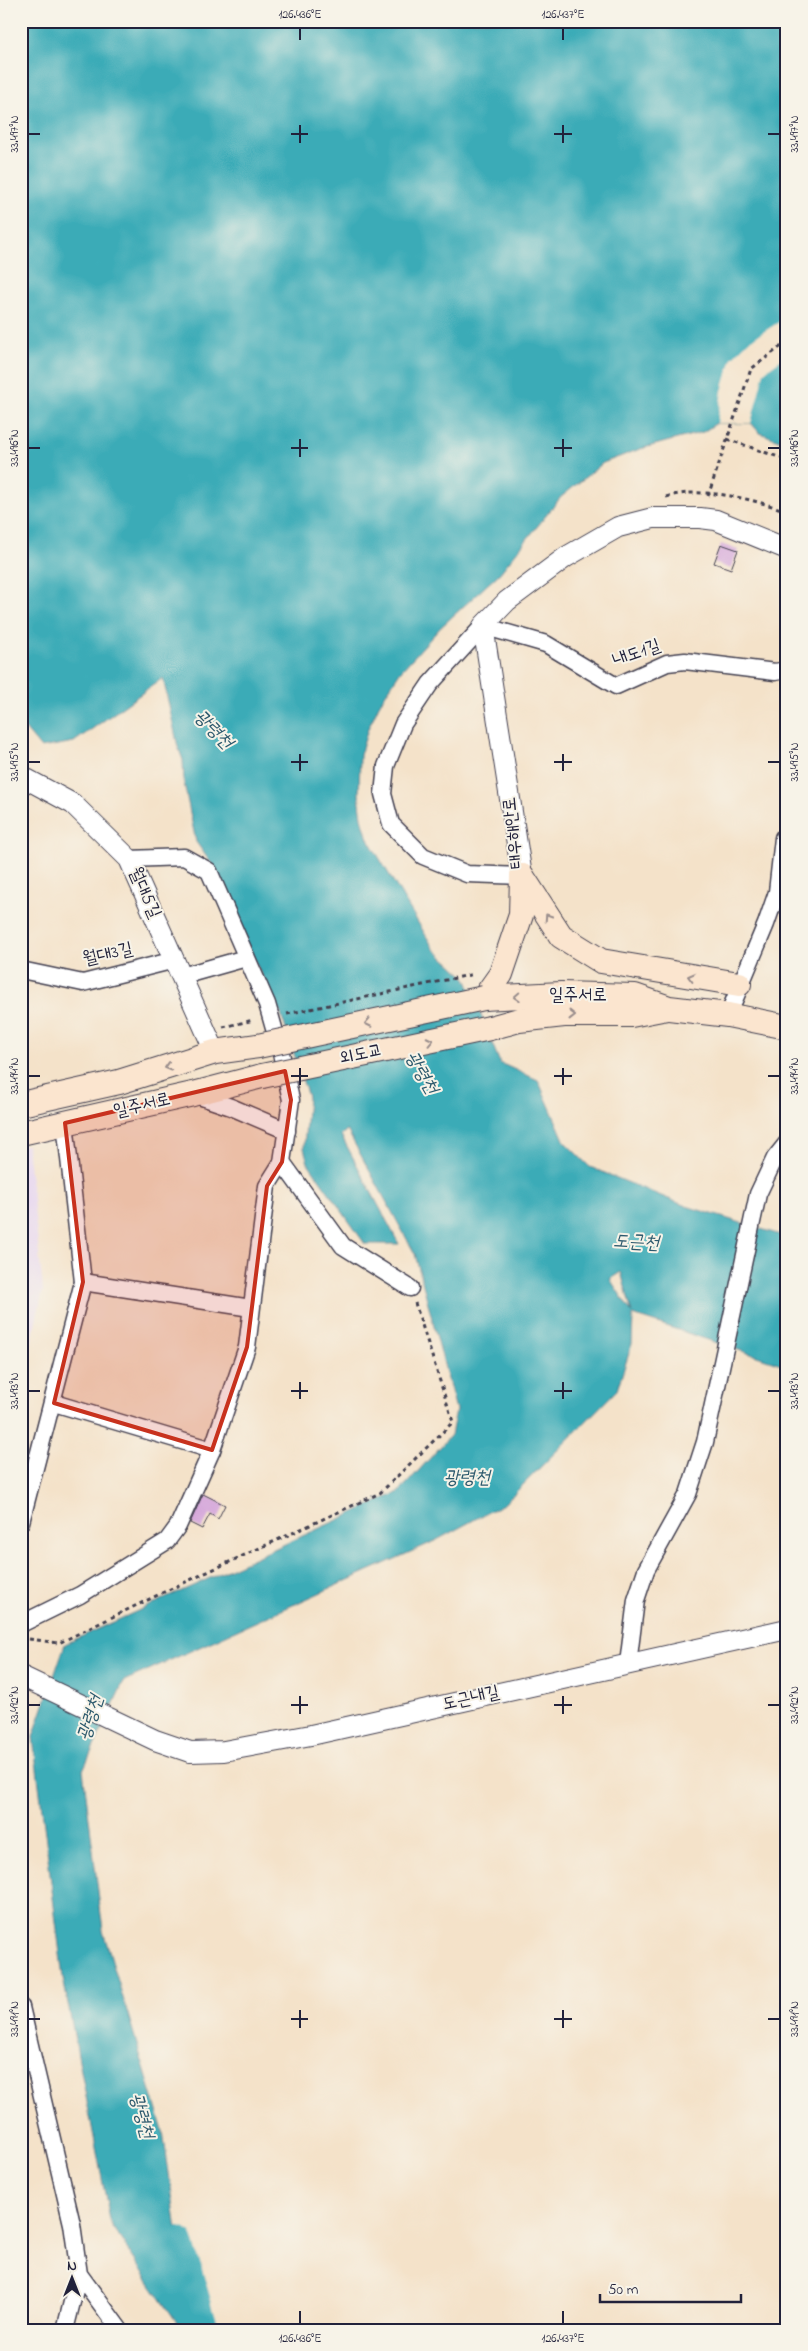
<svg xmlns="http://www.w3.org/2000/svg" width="808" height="2351" font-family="'Indie Flower','Poor Story',sans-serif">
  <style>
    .built { fill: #e5d3f1 }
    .water { fill: #3babb7; stroke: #2e6679; fill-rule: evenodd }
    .pier { fill: #f4e2c9 }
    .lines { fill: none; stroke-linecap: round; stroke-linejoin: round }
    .river { stroke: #3babb7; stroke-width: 34 }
    .building { fill: #d4a5da }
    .minor-casing { stroke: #423f50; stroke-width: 19 }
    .tertiary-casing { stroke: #423f50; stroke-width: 22 }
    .secondary-casing { stroke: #423f50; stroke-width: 26 }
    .path { stroke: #423f50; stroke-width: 3; stroke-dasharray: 4 4; stroke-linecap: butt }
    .minor { stroke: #fff; stroke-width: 16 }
    .tertiary { stroke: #fff; stroke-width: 20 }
    .secondary { stroke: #fbe5cf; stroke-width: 24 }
    .secondary-bridge-casing { stroke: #423f50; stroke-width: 26; stroke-linecap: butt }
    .secondary-bridge { stroke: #fbe5cf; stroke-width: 24 }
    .oneway { stroke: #998d8c }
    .marked { fill: #c8321e; fill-opacity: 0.2; stroke: #c8321e; stroke-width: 4; stroke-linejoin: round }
    .ticks { fill: none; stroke: #22223b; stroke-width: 2 }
    .labels { text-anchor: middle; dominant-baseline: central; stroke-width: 4; stroke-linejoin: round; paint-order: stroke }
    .street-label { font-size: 18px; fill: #22223b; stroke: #f7f3e8 }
    .water-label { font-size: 19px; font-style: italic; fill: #2c596d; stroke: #f7f3e8 }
    .neatline { fill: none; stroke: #22223b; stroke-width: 2 }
    .ticks-label { font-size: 12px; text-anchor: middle; fill: #22223b }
  </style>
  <rect width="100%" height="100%" fill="#f7f3e8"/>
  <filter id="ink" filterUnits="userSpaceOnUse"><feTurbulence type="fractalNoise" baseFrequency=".02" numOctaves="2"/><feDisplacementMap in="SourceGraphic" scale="10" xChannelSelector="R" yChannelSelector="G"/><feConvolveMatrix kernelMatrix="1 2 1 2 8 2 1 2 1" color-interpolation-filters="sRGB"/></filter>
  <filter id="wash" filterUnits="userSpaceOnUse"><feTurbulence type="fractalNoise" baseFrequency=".0096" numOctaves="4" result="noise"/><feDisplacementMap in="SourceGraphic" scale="20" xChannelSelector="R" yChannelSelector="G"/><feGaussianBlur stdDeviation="1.12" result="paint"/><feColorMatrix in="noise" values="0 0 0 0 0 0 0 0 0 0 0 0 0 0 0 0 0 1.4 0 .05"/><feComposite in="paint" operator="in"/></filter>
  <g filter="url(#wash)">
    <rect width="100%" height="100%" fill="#f4e2c9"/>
    <polygon class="built" points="27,1145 43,1290 21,1388 21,1146"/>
    <path class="water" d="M 21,21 L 787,21 L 787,443 L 760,433 L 751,423 L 717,423 L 703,432 L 640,449 L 603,463 L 561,497 L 499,574 L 441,627 L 400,672 L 380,703 L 368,729 L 360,755 L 359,795 L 362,818 L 368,839 L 434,949 L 466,978 L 500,1063 L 538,1080 L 565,1142 L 590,1167 L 686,1206 L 787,1237 L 787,1366 L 633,1315 L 632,1344 L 617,1390 L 505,1503 L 435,1541 L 124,1681 L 83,1770 L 103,1931 L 163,2131 L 181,2258 L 202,2330 L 182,2330 L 111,2225 L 63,1978 L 33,1737 L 65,1644 L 399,1492 L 451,1435 L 456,1410 L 415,1254 L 347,1130 L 341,1135 L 399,1244 L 365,1244 L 308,1163 L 304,1148 L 308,1097 L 281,1014 L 251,954 L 213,866 L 196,842 L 184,783 L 183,760 L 178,747 L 163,678 L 74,742 L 41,748 L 21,724 ZM 621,1272 L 632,1313 L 610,1279 Z"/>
    <polygon class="pier" points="787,317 787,355 764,372 751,423 717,423 722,391 732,358 749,341"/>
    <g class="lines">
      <polyline class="river" points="177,2244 202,2330"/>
    </g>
    <g id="blocks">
      <g class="building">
        <polygon points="721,544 738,550 731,569 714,563"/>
        <polygon points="203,1494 225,1505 218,1519 210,1514 202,1529 190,1523"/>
      </g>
    </g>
  </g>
  <g filter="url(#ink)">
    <use href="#blocks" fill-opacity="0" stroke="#423f50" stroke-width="1"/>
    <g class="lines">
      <g class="minor-casing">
        <g id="minor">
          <polyline points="522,876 467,874 423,856 391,824 383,794 386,766 403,724 430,684 483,626 546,644 616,686 667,663 685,661 775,672 787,670"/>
          <polyline points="21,970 83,983 175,960"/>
          <polyline points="182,976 246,958"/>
          <polyline points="728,1015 766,924 777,892 783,838 787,837"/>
          <polyline points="193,1094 231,1107 287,1131"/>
          <polyline points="282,1162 343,1246 410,1288"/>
          <polyline points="83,1282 251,1308"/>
          <polyline points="54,1403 212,1450"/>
          <polyline points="21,1522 83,1282 65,1123"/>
          <polyline points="21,1624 80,1595 167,1541 178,1526 212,1450 247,1347 267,1186 282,1162 291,1100 281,1053 267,1004 209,871 184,857 129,859"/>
          <polyline points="628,1664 636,1600 646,1570 688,1494 705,1442 758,1194 775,1158 787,1143"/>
          <polyline points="21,2007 72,2224 79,2274 120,2330"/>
          <polyline points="65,2330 79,2274"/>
        </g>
      </g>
      <g class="tertiary-casing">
        <g id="tertiary">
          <polyline points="21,776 73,804 129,859 215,1052"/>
          <polyline points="522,876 483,626 507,601 566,557 618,527 653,518 700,518 716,520 787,549"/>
          <polyline points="21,1676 155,1740 190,1752 224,1751 311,1735 787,1629"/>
        </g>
      </g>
      <g class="secondary-casing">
        <g id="secondary">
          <polyline points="522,876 561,936 601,961 739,984"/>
          <polyline points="484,998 561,994 635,996 669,1008 728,1015 787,1027"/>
          <polyline points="484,998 501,974 521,915 522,876"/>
          <polyline points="490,1028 519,1020 564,1015 631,1015 667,1008"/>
          <polyline points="21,1104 119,1082 215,1052 258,1046"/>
          <polyline points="21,1133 193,1094 262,1076"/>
        </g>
      </g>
      <g class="path">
        <polyline points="727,439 787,460"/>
        <polyline points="708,496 751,369 787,342"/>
        <path d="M 666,497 C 701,486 753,499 787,511"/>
        <polyline points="287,1014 474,974"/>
        <polyline points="223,1027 254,1020"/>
        <polyline points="29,1639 59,1643 166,1591 380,1493 453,1422 415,1303"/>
      </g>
      <use href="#minor" class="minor"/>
      <use href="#tertiary" class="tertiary"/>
      <use href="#secondary" class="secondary"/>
      <g class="secondary-bridge-casing">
        <g id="secondary-bridge">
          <polyline points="258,1046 484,998"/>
          <polyline points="262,1076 490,1028"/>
        </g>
      </g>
      <use href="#secondary-bridge" class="secondary-bridge"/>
    </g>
    <defs><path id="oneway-chevron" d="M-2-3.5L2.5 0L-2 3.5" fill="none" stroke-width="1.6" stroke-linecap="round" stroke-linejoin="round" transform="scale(1.25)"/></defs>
    <g class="oneway">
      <use href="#oneway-chevron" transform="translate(548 917) rotate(-123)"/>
      <use href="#oneway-chevron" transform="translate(691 977) rotate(-166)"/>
      <use href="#oneway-chevron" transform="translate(517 997) rotate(177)"/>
      <use href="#oneway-chevron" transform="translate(572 1015)"/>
      <use href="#oneway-chevron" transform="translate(368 1023) rotate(168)"/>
      <use href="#oneway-chevron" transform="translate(430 1041) rotate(-12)"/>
      <use href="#oneway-chevron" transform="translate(168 1067) rotate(163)"/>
    </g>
  </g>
  <path class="marked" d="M 285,1071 L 291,1100 L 282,1162 L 267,1186 L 247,1347 L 212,1450 L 54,1403 L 83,1282 L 65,1123 Z"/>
  <path class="ticks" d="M 300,28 L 300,40M 563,28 L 563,40M 300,125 L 300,143M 563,125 L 563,143M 28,134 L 40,134M 291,134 L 308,134M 554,134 L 572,134M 768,134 L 780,134M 300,439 L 300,457M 563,439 L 563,457M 28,448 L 40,448M 291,448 L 308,448M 554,448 L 572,448M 768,448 L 780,448M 300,754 L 300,771M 563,754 L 563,771M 28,762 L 40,762M 291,762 L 308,762M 554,762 L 572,762M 768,762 L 780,762M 300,1068 L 300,1085M 563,1068 L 563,1085M 28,1076 L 40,1076M 291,1076 L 308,1076M 554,1076 L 572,1076M 768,1076 L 780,1076M 300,1382 L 300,1399M 563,1382 L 563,1399M 28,1391 L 40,1391M 291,1391 L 308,1391M 554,1391 L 572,1391M 768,1391 L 780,1391M 300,1696 L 300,1714M 563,1696 L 563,1714M 28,1705 L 40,1705M 291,1705 L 308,1705M 554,1705 L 572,1705M 768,1705 L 780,1705M 300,2010 L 300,2028M 563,2010 L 563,2028M 28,2019 L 40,2019M 291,2019 L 308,2019M 554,2019 L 572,2019M 768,2019 L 780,2019M 300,2311 L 300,2324M 563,2311 L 563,2324"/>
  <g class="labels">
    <g class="street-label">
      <text transform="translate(637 654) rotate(-20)">내도1길</text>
      <text transform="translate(514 833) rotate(-96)">태우해안로</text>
      <text transform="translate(144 893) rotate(66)">월대5길</text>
      <text transform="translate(108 955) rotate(-13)">월대3길</text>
      <text x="578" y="996">일주서로</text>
      <text transform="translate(361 1055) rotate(-12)">외도교</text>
      <text transform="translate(142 1106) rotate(-13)">일주서로</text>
      <text transform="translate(471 1699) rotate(-13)">도근내길</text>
    </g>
    <g class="water-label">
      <text transform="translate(213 730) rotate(46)">광령천</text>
      <text transform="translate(421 1073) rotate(60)">광령천</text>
      <text transform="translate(636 1243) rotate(3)">도근천</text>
      <text x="467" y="1478">광령천</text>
      <text transform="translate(91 1718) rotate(-72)">광령천</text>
      <text transform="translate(141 2116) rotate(75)">광령천</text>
    </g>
  </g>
  <rect width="808" height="2351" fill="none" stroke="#f7f3e8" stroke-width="55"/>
  <g transform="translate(72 2278)" stroke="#f7f3e8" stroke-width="4" paint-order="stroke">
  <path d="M0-4L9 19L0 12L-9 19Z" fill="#22223b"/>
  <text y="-8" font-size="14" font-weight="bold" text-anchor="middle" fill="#22223b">N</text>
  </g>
  <path d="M600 2294v8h141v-8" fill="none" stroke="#22223b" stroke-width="2.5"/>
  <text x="608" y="2294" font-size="15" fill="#22223b" stroke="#f7f3e8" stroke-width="4" paint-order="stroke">50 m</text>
  <rect x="28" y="28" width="752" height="2296" class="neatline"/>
  <g class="ticks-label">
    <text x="300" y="18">126.436°E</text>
    <text x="563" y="18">126.437°E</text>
    <text transform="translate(14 134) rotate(-90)" y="4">33.497°N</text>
    <text transform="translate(794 134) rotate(-90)" y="4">33.497°N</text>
    <text transform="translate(14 448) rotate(-90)" y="4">33.496°N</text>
    <text transform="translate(794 448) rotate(-90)" y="4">33.496°N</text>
    <text transform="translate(14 762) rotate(-90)" y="4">33.495°N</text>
    <text transform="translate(794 762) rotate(-90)" y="4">33.495°N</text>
    <text transform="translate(14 1076) rotate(-90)" y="4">33.494°N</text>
    <text transform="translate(794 1076) rotate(-90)" y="4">33.494°N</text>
    <text transform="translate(14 1391) rotate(-90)" y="4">33.493°N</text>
    <text transform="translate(794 1391) rotate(-90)" y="4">33.493°N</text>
    <text transform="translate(14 1705) rotate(-90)" y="4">33.492°N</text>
    <text transform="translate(794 1705) rotate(-90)" y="4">33.492°N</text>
    <text transform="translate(14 2019) rotate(-90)" y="4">33.491°N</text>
    <text transform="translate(794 2019) rotate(-90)" y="4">33.491°N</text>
    <text x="300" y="2342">126.436°E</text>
    <text x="563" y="2342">126.437°E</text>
  </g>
</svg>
